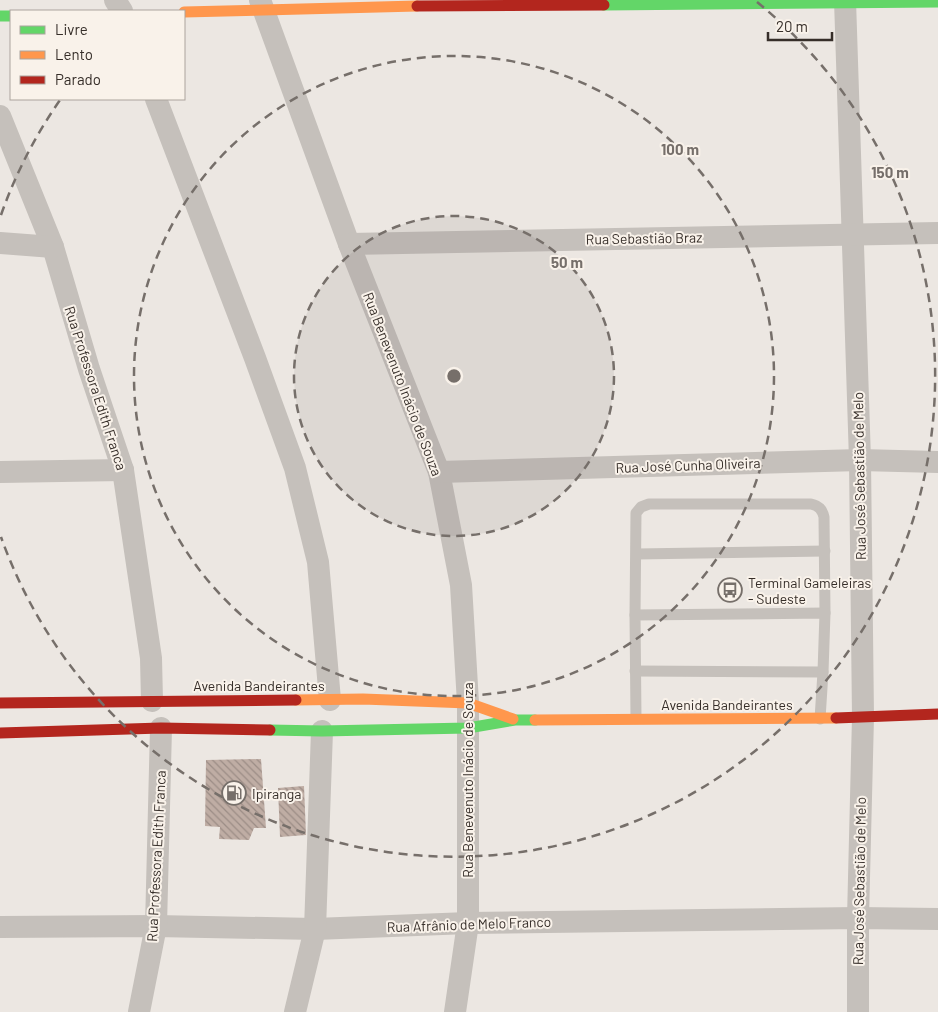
<svg xmlns="http://www.w3.org/2000/svg" width="938" height="1012" font-family="Barlow,sans-serif">
  <style>
    .building { fill: url(#building-back-hatch) }
    .lines { fill: none; stroke-linecap: round; stroke-linejoin: round }
    .lane { stroke: #c5c0bb; stroke-width: 11 }
    .street { stroke: #c5c0bb; stroke-width: 22 }
    .fast { stroke: #63d668; stroke-width: 11 }
    .slow { stroke: #ff974d; stroke-width: 11 }
    .jam { stroke: #b3261e; stroke-width: 11 }
    .ring { fill: none; stroke: #766f6a; stroke-width: 2.5; stroke-dasharray: 9 6 }
    .labels { text-anchor: middle; dominant-baseline: central; stroke-width: 4; stroke-linejoin: round; paint-order: stroke }
    .street-label { font-size: 14px; fill: #362e29; stroke: #f9f2ea }
    .poi-label { font-size: 14px; fill: #362e29; stroke: #f9f2ea; text-anchor: start }
    .centre { fill: #766f6a; stroke: #f9f2ea; stroke-width: 2.5 }
    .ring-label { font-size: 15px; text-anchor: middle; font-weight: bold; fill: #766f6a; stroke: #f9f2ea; stroke-width: 4; stroke-linejoin: round; paint-order: stroke }
  </style>
  <defs>
    <pattern id="building-back-hatch" width="6" height="6" patternUnits="userSpaceOnUse" patternTransform="scale(1.25)"><rect width="6" height="6" fill="#bfada4"/><path d="M-1 5l2 2M0 0l6 6M5-1l2 2" fill="none" stroke="#9c8d86"/></pattern>
  </defs>
  <rect width="100%" height="100%" fill="#ece7e2"/>
  <g class="building">
    <polygon points="261,759 266,828 254,828 249,840 219,839 220,827 205,826 206,760"/>
    <polygon points="304,786 306,835 280,837 278,788"/>
  </g>
  <g class="lines">
    <g class="lane">
      <polyline points="637,554 825,551"/>
      <path d="M 635,615 L 636,513 L 641,507 L 649,504 L 811,504 C 819,506 822,509 824,517 L 825,613"/>
      <polyline points="635,671 823,672"/>
      <polyline points="636,718 635,615 825,613 823,672 820,719"/>
    </g>
    <g class="street">
      <polyline points="115,0 122,11"/>
      <polyline points="260,0 349,244 439,472 461,585 468,703 468,923 455,1012"/>
      <polyline points="845,0 860,460 863,717 858,918 858,1012"/>
      <polyline points="156,99 255,358 295,468 318,562 330,700"/>
      <polyline points="0,116 53,247 89,369 123,470 151,658 152,701"/>
      <polyline points="0,243 53,247"/>
      <polyline points="349,244 938,233"/>
      <polyline points="0,472 123,470"/>
      <polyline points="439,472 860,460 938,462"/>
      <polyline points="0,927 156,926 315,929 468,923 858,918 938,919"/>
      <polyline points="139,1012 156,926 161,728"/>
      <polyline points="295,1012 315,929 322,731"/>
    </g>
    <g class="fast">
      <polyline points="604,5 938,2"/>
      <polyline points="0,16 11,16"/>
      <polyline points="270,730 322,731 468,728 515,720 535,720"/>
    </g>
    <g class="slow">
      <polyline points="184,12 417,6"/>
      <polyline points="296,700 363,699 468,703 513,719"/>
      <polyline points="535,720 836,718"/>
    </g>
    <g class="jam">
      <polyline points="417,6 604,5"/>
      <polyline points="0,703 296,700"/>
      <polyline points="836,718 938,714"/>
      <polyline points="0,733 161,728 270,730"/>
    </g>
  </g>
  <circle cx="454" cy="376" r="160" fill="#766f6a" fill-opacity=".12"/>
  <g class="ring">
    <circle cx="454" cy="376" r="160"/>
    <circle cx="454" cy="376" r="320"/>
    <path d="M1 215A481 481 0 0 1 60 100M757 2A481 481 0 1 1 1 537"/>
  </g>
  <defs>
    <g id="bus-ring" transform="scale(1.25)"><circle r="9.5" fill="#f9f2ea" stroke="#766f6a" stroke-width="1.5"/><path d="M-5-6H5V4H4V6H2V4H-2V6H-4V4H-5ZM-3.5-4V0h7V-4ZM-3.5 1.2v1.5H-2V1.2ZM2 1.2v1.5H3.5V1.2Z" fill="#766f6a"/></g>
    <g id="fuel-ring" transform="scale(1.25)"><circle r="9.5" fill="#f9f2ea" stroke="#766f6a" stroke-width="1.5"/><path d="M-5.5-6h7V0h2V4h1.3V-2.5L3-4.5l.8-.8L6-3V5H2.5V1h-1V6h-7ZM-4.2-4.7v3.2H.2V-4.7Z" fill="#766f6a"/></g>
  </defs>
  <g fill-rule="evenodd">
    <use href="#bus-ring" x="730" y="590"/>
    <use href="#fuel-ring" x="234" y="793"/>
  </g>
  <g class="labels">
    <g class="street-label">
      <text transform="translate(644 238) rotate(-1)">Rua Sebastião Braz</text>
      <text transform="translate(403 384) rotate(69)">Rua Benevenuto Inácio de Souza</text>
      <text transform="translate(96 388) rotate(72)">Rua Professora Edith Franca</text>
      <text transform="translate(688 465) rotate(-2)">Rua José Cunha Oliveira</text>
      <text transform="translate(859 476) rotate(-91)">Rua José Sebastião de Melo</text>
      <text x="259" y="685">Avenida Bandeirantes</text>
      <text x="727" y="704">Avenida Bandeirantes</text>
      <text transform="translate(467 780) rotate(-90)">Rua Benevenuto Inácio de Souza</text>
      <text transform="translate(156 856) rotate(-87)">Rua Professora Edith Franca</text>
      <text transform="translate(859 881) rotate(-89)">Rua José Sebastião de Melo</text>
      <text transform="translate(469 924) rotate(-2)">Rua Afrânio de Melo Franco</text>
    </g>
    <g class="poi-label">
      <text x="748" y="582">Terminal Gameleiras<tspan x="748" dy="16">- Sudeste</tspan></text>
      <text x="252" y="793">Ipiranga</text>
    </g>
  </g>
  <circle cx="454" cy="376" r="8" class="centre"/>
  <g class="ring-label">
    <text x="680" y="155">100 m</text>
    <text x="890" y="178">150 m</text>
    <text x="567" y="268">50 m</text>
  </g>
  <rect x="10" y="10" width="175" height="90" fill="#f9f2ea" stroke="#aba49d"/>
  <rect x="20" y="26" width="25" height="8" fill="#63d668" stroke="#aba49d"/>
  <text x="55" y="35" font-size="15" fill="#362e29">Livre</text>
  <rect x="20" y="51" width="25" height="8" fill="#ff974d" stroke="#aba49d"/>
  <text x="55" y="60" font-size="15" fill="#362e29">Lento</text>
  <rect x="20" y="76" width="25" height="8" fill="#b3261e" stroke="#aba49d"/>
  <text x="55" y="85" font-size="15" fill="#362e29">Parado</text>
  <path d="M768 32v8h64v-8" fill="none" stroke="#362e29" stroke-width="2.5"/>
  <text x="776" y="32" font-size="15" fill="#362e29" stroke="#f9f2ea" stroke-width="4" paint-order="stroke">20 m</text>
</svg>
